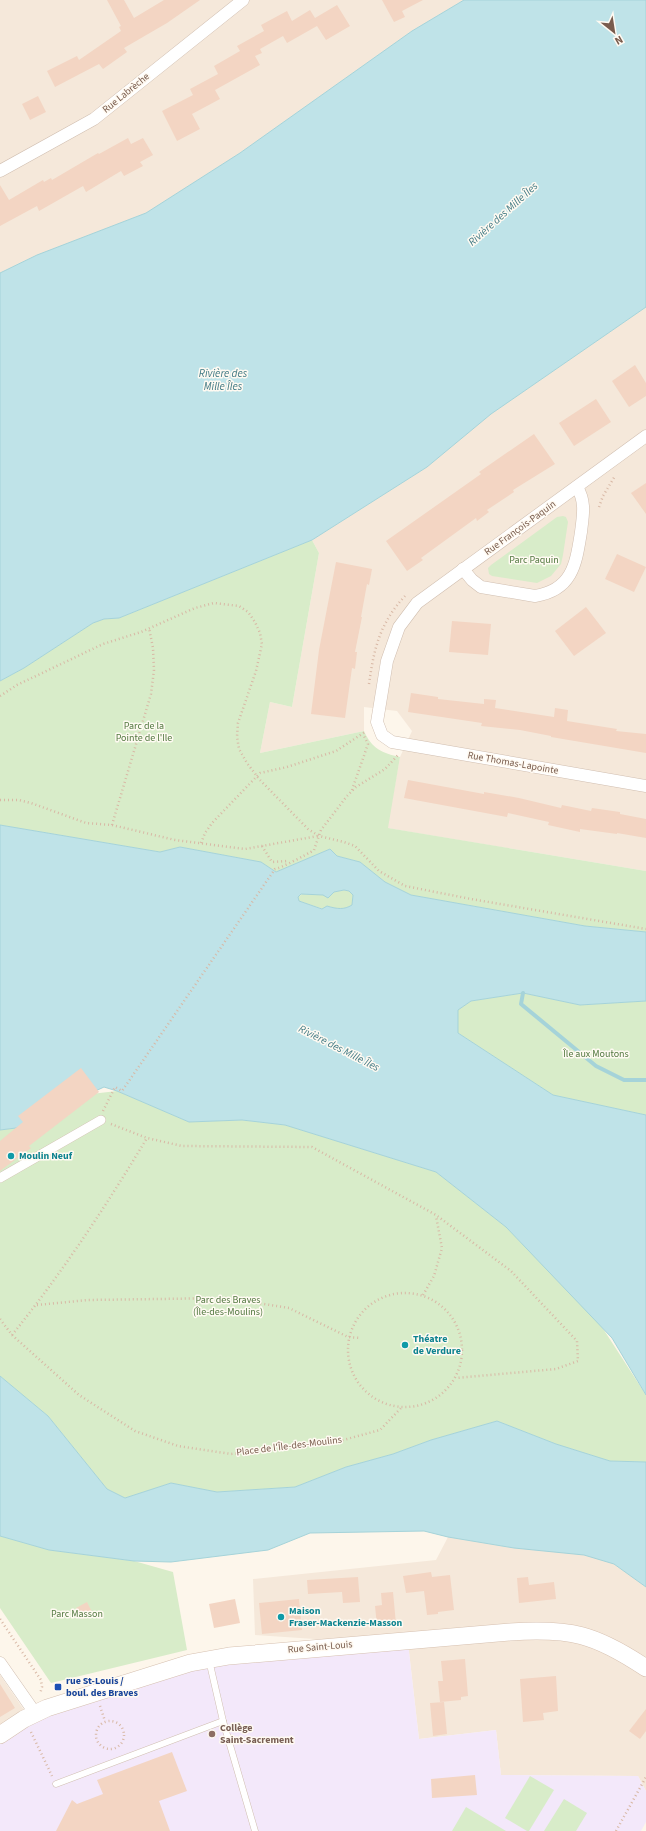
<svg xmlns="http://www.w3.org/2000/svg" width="646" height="1831" font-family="'Source Sans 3',sans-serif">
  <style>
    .residential { fill: #f5e8da }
    .education { fill: #f3e8fa }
    .green { fill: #d8ecc9 }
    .water { fill: #bfe3e8; stroke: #a5d3d9; fill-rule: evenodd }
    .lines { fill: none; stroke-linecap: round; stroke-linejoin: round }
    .stream { stroke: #a5d3d9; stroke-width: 4 }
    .building { fill: #f3d5c3 }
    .service-casing { stroke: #d0beb0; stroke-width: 7 }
    .pedestrian-casing { stroke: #d0beb0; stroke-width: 10 }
    .minor-casing { stroke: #d0beb0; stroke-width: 13 }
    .secondary-casing { stroke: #d6c0b0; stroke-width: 18 }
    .path { stroke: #d8b8a5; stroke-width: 2.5; stroke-dasharray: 1 3; stroke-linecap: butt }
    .service { stroke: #fff; stroke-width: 6 }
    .pedestrian { stroke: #fff; stroke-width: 9 }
    .minor { stroke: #fff; stroke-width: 12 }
    .secondary { stroke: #fff; stroke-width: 17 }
    .culture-dot { fill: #0f9aa8; stroke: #fffaf2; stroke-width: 1.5 }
    .transit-dot { fill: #1a4fb4; stroke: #fffaf2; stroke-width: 1.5 }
    .education-dot { fill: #8d6e63; stroke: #fffaf2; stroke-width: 1.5 }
    .labels { text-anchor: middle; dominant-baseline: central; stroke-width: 3; stroke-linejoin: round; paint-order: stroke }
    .street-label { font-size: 10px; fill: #795c4d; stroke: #fffaf2 }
    .park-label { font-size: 10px; fill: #537941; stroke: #fffaf2 }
    .culture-label { font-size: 10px; font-weight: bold; fill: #0d838f; stroke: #fffaf2; text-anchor: start }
    .transit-label { font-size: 10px; font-weight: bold; fill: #164399; stroke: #fffaf2; text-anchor: start }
    .education-label { font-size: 10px; font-weight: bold; fill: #785e54; stroke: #fffaf2; text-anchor: start }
    .water-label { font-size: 11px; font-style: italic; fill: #437b85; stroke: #fffaf2 }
  </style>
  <rect width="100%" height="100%" fill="#fdf6eb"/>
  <g class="residential">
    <polygon points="0,0 464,0 412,31 240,153 146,213 37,255 0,273"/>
    <polygon points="646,307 646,871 387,828 400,757 412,731 397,711 364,707 364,731 260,753 270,702 292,707 319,553 312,540 427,467 491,414"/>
    <polygon points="448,1537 514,1548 584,1554 614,1564 646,1587 646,1791 638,1776 501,1775 496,1730 419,1739 408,1643 390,1644 255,1635 253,1579 436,1560"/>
    <polygon points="0,1675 26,1713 0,1734"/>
  </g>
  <polygon class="education" points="408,1643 419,1739 496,1730 501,1775 638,1776 646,1791 646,1822 641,1831 0,1831 0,1737 33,1715 209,1665"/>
  <g class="green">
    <polygon points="563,516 566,517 568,522 563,555 561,564 551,576 537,583 492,576 489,574 488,568 491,565 557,517"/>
    <path d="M 312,540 L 319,553 L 292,707 L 270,702 L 260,753 L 364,731 C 372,749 382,753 400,757 L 388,828 L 646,871 L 646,932 L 585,926 L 411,895 L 385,882 L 360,862 L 337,856 L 330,849 L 276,872 L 261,862 L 180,847 L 160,852 L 0,825 L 0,681 L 24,668 L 93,623 L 104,619 L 119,618 Z"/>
    <path d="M 344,890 L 349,891 L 353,895 L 352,905 C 344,910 337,909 327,906 L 323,909 L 299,901 L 298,897 L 302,894 L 324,895 L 328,897 L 334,892 Z"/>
    <polygon points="523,993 580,1005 646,1001 646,1115 553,1095 458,1033 458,1010 471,1001"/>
    <polygon points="117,1091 189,1122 242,1120 285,1125 436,1172 506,1227 600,1324 646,1395 646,1462 610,1461 556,1444 497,1421 431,1440 393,1454 346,1467 295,1487 217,1492 171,1483 125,1498 107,1489 48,1416 0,1376 0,1130 16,1128 91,1094"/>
    <polygon points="0,1536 49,1550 134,1561 173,1572 187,1650 51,1683 0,1608"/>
    <polygon points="530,1776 554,1790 529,1831 527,1831 505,1818"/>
    <polygon points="564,1799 587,1813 576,1831 544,1831"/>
    <polygon points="466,1807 506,1831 452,1831"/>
  </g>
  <g class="water">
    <polygon points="464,0 646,0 646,307 491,414 427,467 312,540 119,618 104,619 93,623 24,668 0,681 0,273 37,255 146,213 240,153 412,31"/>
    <path d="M 0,825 L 160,852 L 180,847 L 261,862 L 276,872 L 330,849 L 337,856 L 360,862 L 385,882 L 411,895 L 585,926 L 646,932 L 646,1001 L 580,1005 L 523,993 L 471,1001 L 458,1010 L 458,1033 L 553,1095 L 646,1115 L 646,1395 L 612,1338 L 506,1227 L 436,1172 L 285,1125 L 242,1120 L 189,1122 L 117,1091 L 104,1087 L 16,1128 L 0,1130 ZM 344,890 L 349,891 L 353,895 L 352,905 C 344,910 337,909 327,906 L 322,909 L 299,901 L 298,897 L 301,894 L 323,895 L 328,898 L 334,892 Z"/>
    <polygon points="0,1376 48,1416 107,1489 125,1498 171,1483 217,1492 295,1487 346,1467 393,1454 431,1440 497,1421 556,1444 610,1461 646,1462 646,1587 614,1564 584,1555 514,1548 448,1537 424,1531 310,1533 268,1550 171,1562 134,1561 49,1550 0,1536"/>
  </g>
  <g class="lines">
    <polyline class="stream" points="523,993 521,1004 596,1066 624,1080 646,1080"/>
  </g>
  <g class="building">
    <polygon points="107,0 124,0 134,18 164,0 200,0 167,23 124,48 127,52 103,69 99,64 55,87 47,71 77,56 79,60 121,31 119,27 121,26"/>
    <polygon points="382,0 423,0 402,11 405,17 394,22"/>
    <polygon points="337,5 350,26 326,40 317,26 287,43 283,36 260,49 262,53 255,56 260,65 215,90 220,99 192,114 200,129 177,141 162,111 193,95 190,89 218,74 214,66 240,51 237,46 264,31 261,25 287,11 292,21 310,10 315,18"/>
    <polygon points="38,96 46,112 30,120 22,104"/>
    <polygon points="128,138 131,144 143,138 153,155 140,162 143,166 124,176 121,171 86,192 83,186 39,211 37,206 0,226 0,185 9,200 43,180 44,182 51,178 52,180 98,153 99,154"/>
    <polygon points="635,365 646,383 646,396 629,407 612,381"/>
    <polygon points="596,399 611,422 574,446 559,423"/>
    <polygon points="534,434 555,464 513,490 514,492 487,510 489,512 477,521 476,518 421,558 423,560 407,571 386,541 481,474 479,472"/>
    <polygon points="646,483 646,514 631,493"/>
    <polygon points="617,554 646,567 634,592 605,579"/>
    <polygon points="336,562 372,569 369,585 367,584 361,617 362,617 355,652 357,652 355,669 352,668 345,718 311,714 319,650"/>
    <polygon points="586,607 606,633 574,656 555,631"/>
    <polygon points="452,621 491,624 488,655 449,652"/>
    <polygon points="411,693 438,697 438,699 484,704 484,699 496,700 495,708 554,717 555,708 568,710 567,721 617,729 616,731 646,734 646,753 551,737 551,736 520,730 481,726 482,723 408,712"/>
    <polygon points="408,780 484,794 484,792 519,798 561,808 562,805 591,811 592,808 620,812 620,814 646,819 646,838 617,833 617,834 580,829 580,832 548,825 549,822 508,813 507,817 404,798"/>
    <polygon points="81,1068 99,1092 29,1146 31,1148 0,1171 0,1141 23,1122 18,1116"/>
    <polygon points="431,1572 432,1577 450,1575 454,1610 438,1612 438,1614 427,1615 424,1591 406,1593 403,1576"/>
    <polygon points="358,1577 360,1602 343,1603 342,1592 308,1594 307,1580"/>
    <polygon points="528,1577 529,1585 554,1582 556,1599 519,1603 517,1578"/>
    <polygon points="393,1592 396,1624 377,1626 375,1606 382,1605 381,1593"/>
    <polygon points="235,1599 240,1623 214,1628 209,1604"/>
    <polygon points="299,1599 302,1630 262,1634 259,1603"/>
    <polygon points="87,1602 93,1614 82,1619 76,1608"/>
    <polygon points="465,1659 468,1696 461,1697 461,1700 440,1702 438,1681 443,1681 441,1661"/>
    <polygon points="556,1676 558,1711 543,1713 544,1720 523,1722 520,1679"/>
    <polygon points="0,1684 15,1708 0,1717"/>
    <polygon points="444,1702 447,1734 433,1736 430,1703"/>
    <polygon points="646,1709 646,1731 640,1739 629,1731"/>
    <polygon points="172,1752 187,1791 159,1801 170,1831 56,1831 72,1800 77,1804 103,1794 97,1780"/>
    <polygon points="475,1775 477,1795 432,1798 431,1779"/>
  </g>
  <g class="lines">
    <g class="service-casing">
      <g id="service">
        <polyline points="209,1660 223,1721 255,1831"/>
        <polyline points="56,1784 223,1721"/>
      </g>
    </g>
    <g class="pedestrian-casing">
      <polyline id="pedestrian" points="0,1178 101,1120"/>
    </g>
    <g class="minor-casing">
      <g id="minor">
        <polyline points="0,171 94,119 243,0"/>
        <polyline points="646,436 417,603 399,627 387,661 377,722 382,735 392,742 646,786"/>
        <path d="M 463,569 L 472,580 L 481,587 L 535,596 C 573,590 576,563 581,532 C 583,515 586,502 577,487"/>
        <polyline points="0,1663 35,1713"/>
      </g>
    </g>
    <g class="secondary-casing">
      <path id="secondary" d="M 0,1735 L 24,1719 L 47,1708 L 190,1663 L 229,1656 L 510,1632 C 571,1628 595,1634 646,1668"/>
    </g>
    <g class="path">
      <polyline points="599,507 603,496 615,476"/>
      <path d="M 369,684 C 374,648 380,623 405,596"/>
      <polyline points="0,696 17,685 103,644 141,632 195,608 214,603 239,606 248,612 255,622 260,633 262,644 256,671 238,723 237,737 239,749 247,763 259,779 308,829 319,836 344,842 355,846 379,871 405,886 471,899 646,929"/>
      <polyline points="352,790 368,744 363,734"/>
      <polyline points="0,800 19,800 31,803 86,823 112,825 175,840 245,849 318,836"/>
      <polyline points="112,825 151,694 154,670 153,648 149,628"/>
      <polyline points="201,843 205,833 212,823 260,773 287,767 336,751 365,732"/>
      <polyline points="262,846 272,862 288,861"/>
      <path d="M 103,1111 L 115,1087 L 122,1091 L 275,869 C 279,869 308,854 314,850 L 321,830 L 347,796 L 356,787 L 385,769 L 398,755"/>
      <polyline points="111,1124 147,1138 182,1146 312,1147 436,1215 511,1271 577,1341 578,1361 556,1369 456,1378"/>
      <circle cx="405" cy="1350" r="57"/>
      <polyline points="423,1295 434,1276 442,1248 436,1216"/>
      <polyline points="37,1305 88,1300 227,1298 289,1308 348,1337 361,1338"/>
      <polyline points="0,1319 12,1335 79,1395 135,1431 178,1446 231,1454 336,1442 380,1430 401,1408"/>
      <path d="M 12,1335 C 62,1273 106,1206 147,1138"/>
      <polyline points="0,1619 41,1680 42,1687 40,1694"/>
      <polyline points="100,1706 105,1721"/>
      <circle cx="110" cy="1735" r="14"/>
      <polyline points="31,1732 52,1776"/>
      <polyline points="616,1831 646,1777"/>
    </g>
    <use href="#service" class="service"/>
    <use href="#pedestrian" class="pedestrian"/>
    <use href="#minor" class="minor"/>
    <use href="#secondary" class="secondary"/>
  </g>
  <g class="culture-dot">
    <circle cx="11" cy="1156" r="4"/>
    <circle cx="405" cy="1345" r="4"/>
    <circle cx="281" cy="1617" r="4"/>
  </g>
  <rect class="transit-dot" x="54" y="1683" width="8" height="8" rx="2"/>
  <circle class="education-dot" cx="212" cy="1734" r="4"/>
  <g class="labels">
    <g class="street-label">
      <text transform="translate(126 93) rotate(-39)">Rue Labrèche</text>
      <text transform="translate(520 528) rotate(-36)">Rue François-Paquin</text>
      <text transform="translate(513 763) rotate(10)">Rue Thomas-Lapointe</text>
      <text transform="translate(289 1446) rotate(-7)">Place de l'Île-des-Moulins</text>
      <text transform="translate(320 1647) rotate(-5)">Rue Saint-Louis</text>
    </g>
    <g class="park-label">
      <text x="534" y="560">Parc Paquin</text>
      <text x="144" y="726">Parc de la<tspan x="144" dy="12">Pointe de l'Ile</tspan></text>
      <text x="596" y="1054">Île aux Moutons</text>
      <text x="228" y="1300">Parc des Braves<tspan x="228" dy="12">(Île-des-Moulins)</tspan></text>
      <text x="77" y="1614">Parc Masson</text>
    </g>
    <g class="culture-label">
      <text x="19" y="1156">Moulin Neuf</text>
      <text x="413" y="1339">Théatre<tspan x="413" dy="12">de Verdure</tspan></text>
      <text x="289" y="1611">Maison<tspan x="289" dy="12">Fraser-Mackenzie-Masson</tspan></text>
    </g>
    <g class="transit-label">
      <text x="66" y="1681">rue St-Louis /<tspan x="66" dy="12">boul. des Braves</tspan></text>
    </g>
    <g class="education-label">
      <text x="220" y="1728">Collège<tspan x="220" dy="12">Saint-Sacrement</tspan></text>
    </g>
    <g class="water-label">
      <text transform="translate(503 214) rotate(-42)">Rivière des Mille Îles</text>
      <text x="223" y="373">Rivière des<tspan x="223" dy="13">Mille Îles</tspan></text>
      <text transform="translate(339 1048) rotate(27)">Rivière des Mille Îles</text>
    </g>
  </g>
  <g transform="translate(614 32) rotate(150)" stroke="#fffaf2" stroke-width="3" paint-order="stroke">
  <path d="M0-3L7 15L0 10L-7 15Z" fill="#795c4d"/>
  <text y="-6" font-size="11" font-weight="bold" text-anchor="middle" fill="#795c4d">N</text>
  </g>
</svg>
